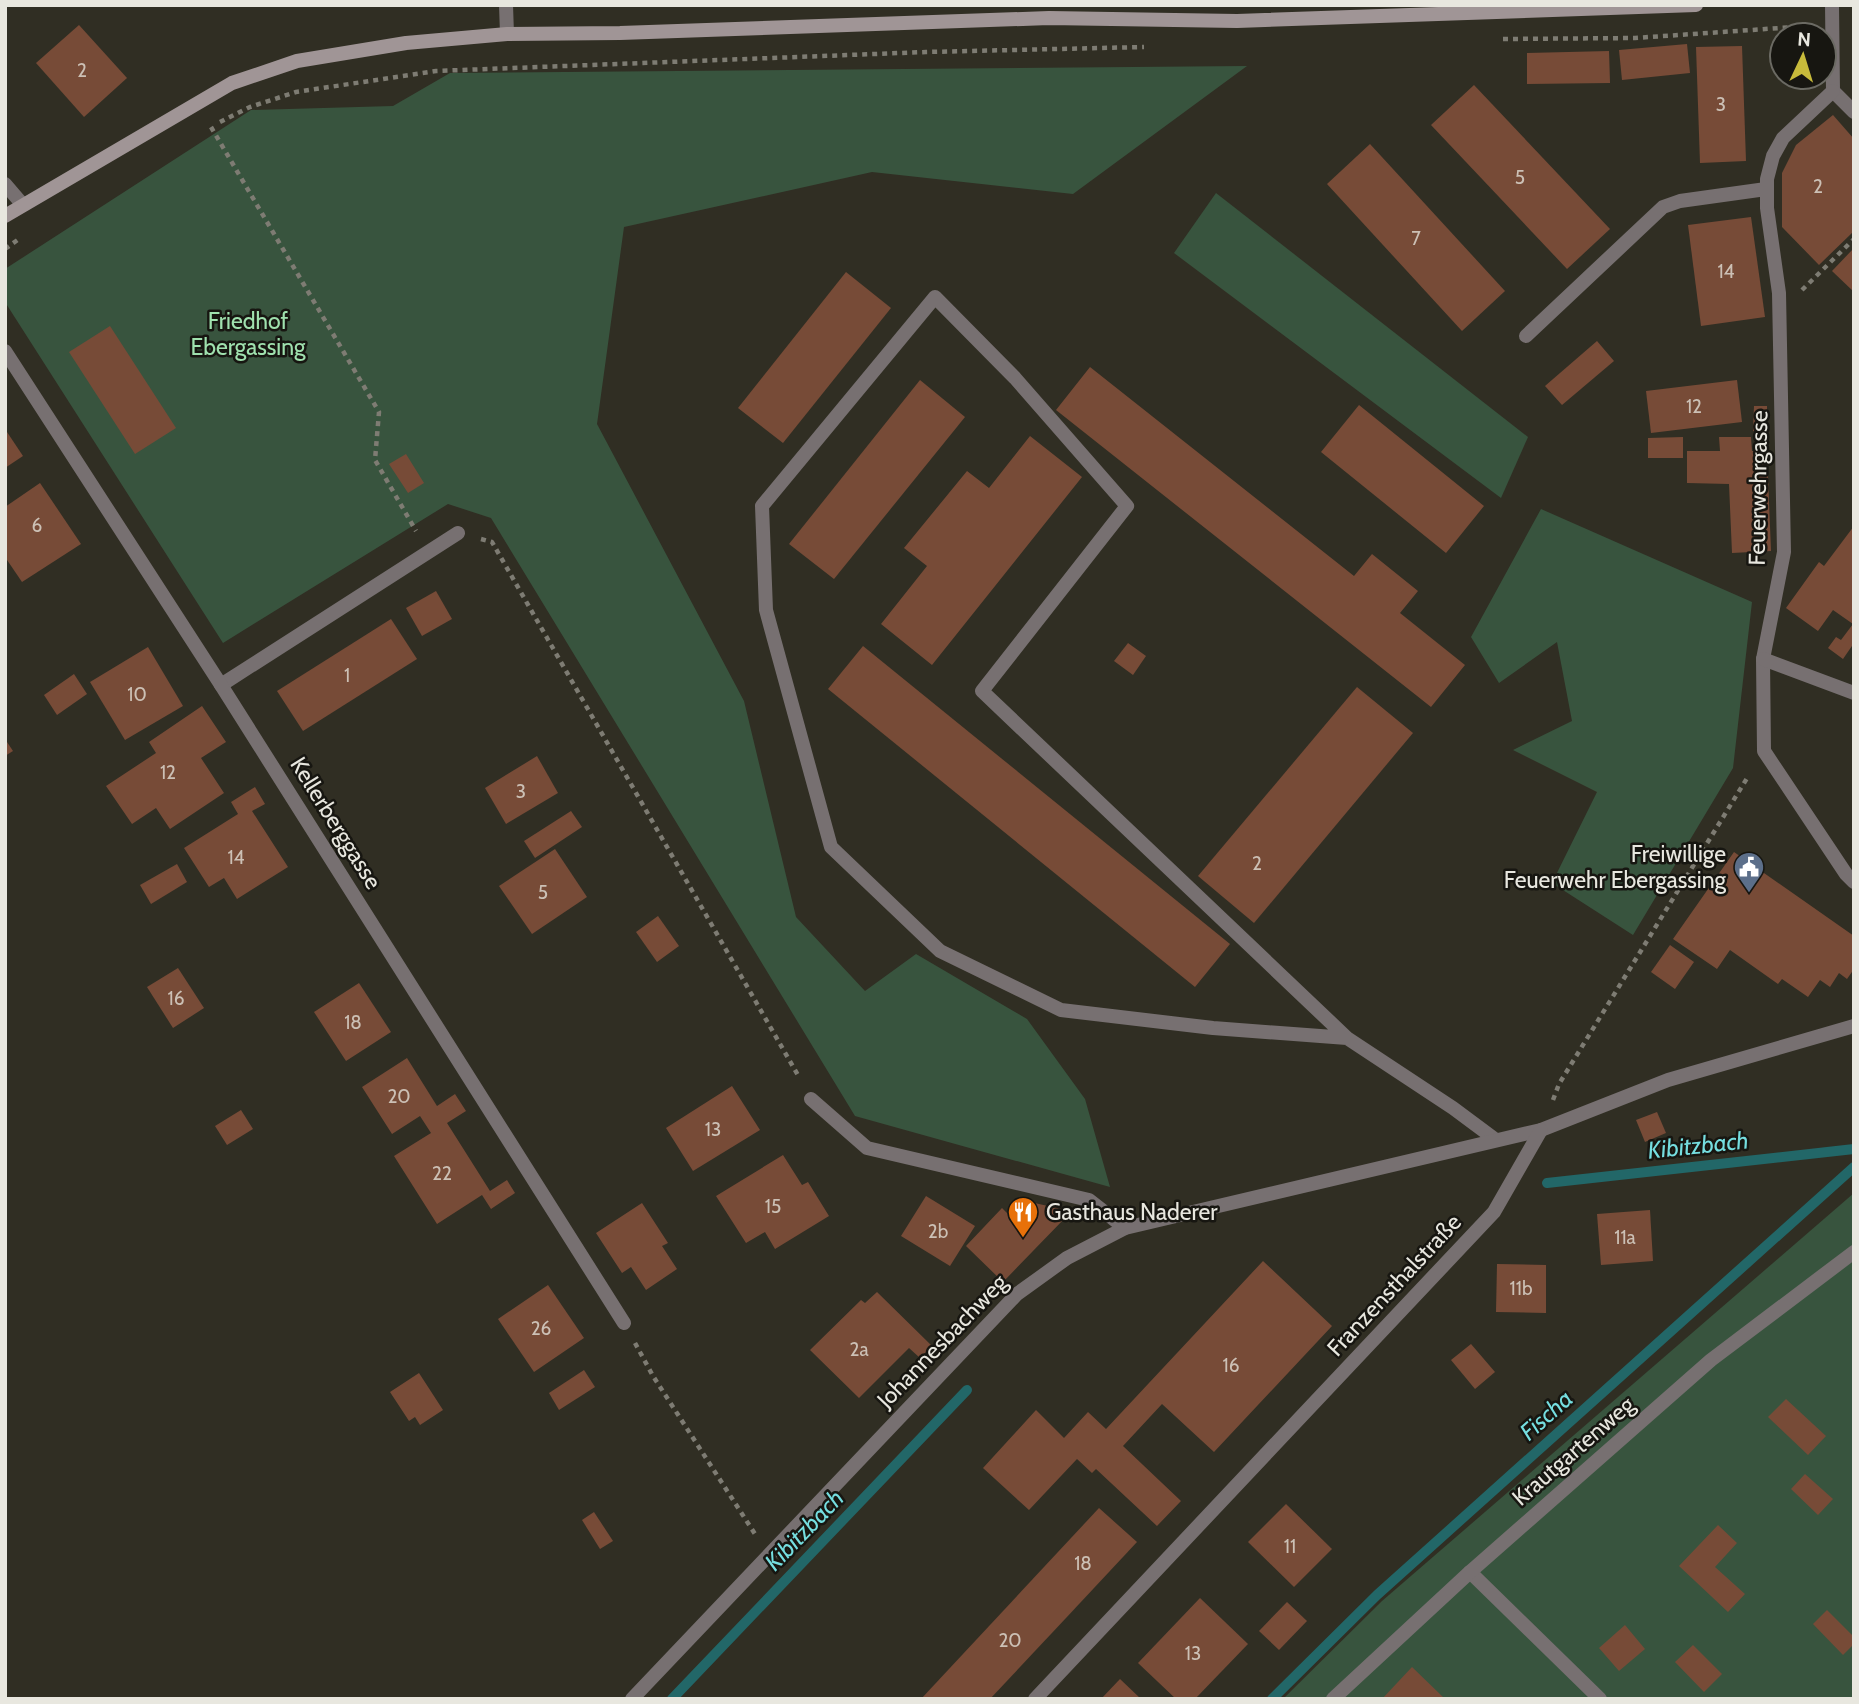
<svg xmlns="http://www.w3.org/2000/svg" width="1859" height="1704" font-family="Cabin,sans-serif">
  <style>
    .green { fill: #38543e }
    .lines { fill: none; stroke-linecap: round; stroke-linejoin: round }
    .stream { stroke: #226768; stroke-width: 10 }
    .building { fill: #774b37 }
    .path { stroke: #7e7c73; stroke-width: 4.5; stroke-dasharray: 5 5; stroke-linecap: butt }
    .service { stroke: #777071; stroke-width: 14 }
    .minor { stroke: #777071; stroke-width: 14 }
    .secondary { stroke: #a09596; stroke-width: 14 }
    .labels { text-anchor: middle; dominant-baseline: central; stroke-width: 5; stroke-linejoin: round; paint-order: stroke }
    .number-label { font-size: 19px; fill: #ccc0b5 }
    .park-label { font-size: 23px; fill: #9fe1ae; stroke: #171611 }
    .street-label { font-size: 23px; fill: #e8e7df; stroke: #171611 }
    .poi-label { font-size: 23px; fill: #e8e7df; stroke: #171611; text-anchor: end }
    .water-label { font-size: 24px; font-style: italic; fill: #75dee0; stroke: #171611 }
  </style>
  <rect width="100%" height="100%" fill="#302e23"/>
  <g class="green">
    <polygon points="1247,66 1073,194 872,172 624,227 597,424 744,701 796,917 865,991 916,954 1027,1019 1085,1099 1110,1187 855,1116 491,518 448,504 223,643 5,302 5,269 251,110 393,106 450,73"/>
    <polygon points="1216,193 1528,437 1501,498 1174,253"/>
    <polygon points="1541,509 1752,602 1733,768 1633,935 1552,883 1597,792 1513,750 1572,721 1557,642 1499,683 1471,637"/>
    <polygon points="1854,1193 1854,1699 1283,1699 1382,1601"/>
  </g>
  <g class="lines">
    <g class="stream">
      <polyline points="1547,1183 1854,1149"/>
      <polyline points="672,1699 967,1390"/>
      <polyline points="1272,1699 1377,1595 1854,1167"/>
    </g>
  </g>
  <g class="building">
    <polygon points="79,25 127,78 84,117 36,63"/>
    <polygon points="1687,44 1690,73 1622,80 1619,50"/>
    <polygon points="1742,46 1746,161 1700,163 1696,47"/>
    <polygon points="1609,51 1610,83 1527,84 1527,53"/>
    <polygon points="1474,85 1610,229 1567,269 1431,125"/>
    <polygon points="1833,115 1854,139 1854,231 1819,265 1782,227 1782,173 1796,145"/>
    <polygon points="1370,144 1505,291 1462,331 1327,184"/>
    <polygon points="1751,217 1765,317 1701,326 1688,225"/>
    <polygon points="1854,248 1854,292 1832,271"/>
    <polygon points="846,272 891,308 783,443 738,408"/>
    <polygon points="110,326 176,428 135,454 69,352"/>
    <polygon points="1597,341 1614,361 1562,405 1545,386"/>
    <polygon points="1090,367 1354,576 1372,554 1418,591 1400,613 1465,665 1431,707 1056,410"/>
    <polygon points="920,380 965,417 834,579 789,544"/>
    <polygon points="1737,380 1742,422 1651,433 1646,391"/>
    <polygon points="1359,405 1484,506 1446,553 1321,452"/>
    <polygon points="1754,406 1767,406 1767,432 1753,431"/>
    <polygon points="5,429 23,456 5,468"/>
    <polygon points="1030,436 1082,477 932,665 881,624 927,566 904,548 967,471 989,488"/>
    <polygon points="1683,437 1683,458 1648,458 1648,438"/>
    <polygon points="1719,437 1751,437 1752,451 1767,451 1771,551 1732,553 1729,484 1687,483 1687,451 1720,451"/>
    <polygon points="406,454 424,483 408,493 389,464"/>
    <polygon points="40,483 81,544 22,582 5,557 5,507"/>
    <polygon points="1854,526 1854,643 1843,659 1828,648 1836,637 1841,640 1853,624 1833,610 1818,631 1786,608 1819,562 1824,566"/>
    <polygon points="436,591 452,619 422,636 406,608"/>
    <polygon points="391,619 417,659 303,731 277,691"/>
    <polygon points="1128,643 1146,656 1133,675 1114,661"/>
    <polygon points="863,646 1230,944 1195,987 828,689"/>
    <polygon points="148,647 183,706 125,740 90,682"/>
    <polygon points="74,674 87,694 57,715 44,695"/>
    <polygon points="1357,687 1413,733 1254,923 1198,876"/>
    <polygon points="202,706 226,742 201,758 224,793 170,829 156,808 132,824 106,786 156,753 149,742"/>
    <polygon points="5,739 13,751 5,756"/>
    <polygon points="537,756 558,793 506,824 485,788"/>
    <polygon points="255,787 265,804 252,811 288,867 237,899 224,878 209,887 184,848 238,814 231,802"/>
    <polygon points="571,811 582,827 535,858 524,841"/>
    <polygon points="555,849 587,897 532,934 499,886"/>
    <polygon points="1734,852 1854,936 1854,969 1847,979 1839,973 1830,987 1820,980 1808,997 1782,979 1778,984 1730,950 1717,969 1673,939"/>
    <polygon points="177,864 187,882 151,904 140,885"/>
    <polygon points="658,916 679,946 657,962 636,932"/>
    <polygon points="1670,945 1694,962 1675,989 1651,972"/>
    <polygon points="178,968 204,1008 173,1028 147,987"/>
    <polygon points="359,983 391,1032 346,1061 314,1012"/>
    <polygon points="407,1058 437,1106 455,1094 466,1111 447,1123 490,1191 507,1180 515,1193 491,1209 482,1195 437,1224 394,1156 431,1133 420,1116 392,1134 362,1087"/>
    <polygon points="732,1086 760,1130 693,1171 666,1128"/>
    <polygon points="241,1110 253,1129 227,1145 215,1126"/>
    <polygon points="1657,1112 1666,1133 1645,1142 1636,1120"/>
    <polygon points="783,1155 802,1185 808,1182 829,1216 775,1249 765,1232 746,1243 716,1196"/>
    <polygon points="926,1196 975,1226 950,1266 901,1236"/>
    <polygon points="1021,1200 1066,1210 1065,1218 1003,1282 966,1246 1002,1208 1008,1214"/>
    <polygon points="642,1203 668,1243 662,1246 677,1269 646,1290 631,1267 622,1273 596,1233"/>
    <polygon points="1650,1210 1653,1261 1601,1265 1597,1214"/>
    <polygon points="1263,1261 1332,1326 1214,1452 1162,1404 1123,1446 1181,1501 1157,1526 1096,1469 1092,1473 1077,1459 1029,1510 983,1468 1036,1410 1064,1438 1088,1412 1106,1429"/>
    <polygon points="1497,1264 1546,1265 1546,1313 1496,1312"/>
    <polygon points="548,1285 584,1338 534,1372 498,1319"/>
    <polygon points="877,1292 932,1346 920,1358 909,1348 859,1398 810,1350 861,1300 865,1303"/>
    <polygon points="1471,1344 1495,1372 1475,1389 1451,1360"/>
    <polygon points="584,1370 595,1387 559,1410 549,1393"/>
    <polygon points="419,1373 443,1410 420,1425 415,1417 409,1421 390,1392"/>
    <polygon points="1786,1399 1826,1436 1808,1455 1768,1417"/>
    <polygon points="1805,1474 1833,1499 1818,1515 1791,1489"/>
    <polygon points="1286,1504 1332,1549 1294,1587 1248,1542"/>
    <polygon points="1099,1508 1137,1542 1066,1618 990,1699 921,1699"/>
    <polygon points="594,1512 613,1541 600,1549 582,1520"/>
    <polygon points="1718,1525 1737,1543 1715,1567 1745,1594 1728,1612 1679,1566"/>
    <polygon points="1200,1598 1248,1644 1195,1699 1176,1699 1138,1663"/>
    <polygon points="1287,1602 1307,1621 1279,1650 1259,1631"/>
    <polygon points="1827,1610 1854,1637 1854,1644 1843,1655 1813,1624"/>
    <polygon points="1625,1625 1645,1649 1619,1671 1599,1648"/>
    <polygon points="1693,1645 1722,1674 1704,1692 1675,1662"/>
    <polygon points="1412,1667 1443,1697 1442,1699 1382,1699"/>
    <polygon points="1120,1679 1141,1699 1101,1699"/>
  </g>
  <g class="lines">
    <g class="path">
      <polyline points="1503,39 1635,38 1809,26"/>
      <polyline points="220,122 250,107 296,92 436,71 926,52 1144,47"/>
      <polyline points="211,127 379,412 375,460 416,531"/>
      <polyline points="5,249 19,239"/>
      <polyline points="1802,290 1854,239"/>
      <polyline points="481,539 492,542 799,1077"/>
      <polyline points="1553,1100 1559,1084 1749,775"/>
      <polyline points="635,1343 653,1376 755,1534"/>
    </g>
    <g class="service">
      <polyline points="1526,336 1663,207 1680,201 1766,189"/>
      <polyline points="221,685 458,533"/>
      <polyline points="1347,1038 982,691 1127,506 1015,378 935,297 762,506 766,610 831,847 940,951 1061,1010 1213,1028 1347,1038 1453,1108 1496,1140"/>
      <polyline points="811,1099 867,1148 1089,1200 1125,1228"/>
      <polyline points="1470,1572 1600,1699"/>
    </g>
    <g class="minor">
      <polyline points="506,5 507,34"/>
      <polyline points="1832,5 1833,91 1854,112"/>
      <polyline points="1833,91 1783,138 1773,156 1767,179 1767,208 1779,293 1784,552 1763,659 1764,751 1846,874 1854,882"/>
      <polyline points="5,184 23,205"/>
      <polyline points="5,351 221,685 624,1323"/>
      <polyline points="1763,659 1854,693"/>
      <polyline points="632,1699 1017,1294 1067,1258 1125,1228 1541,1130 1668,1080 1854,1026"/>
      <polyline points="1035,1699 1494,1212 1541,1130"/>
      <polyline points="1333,1699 1470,1572 1711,1360 1854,1252"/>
    </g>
    <polyline class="secondary" points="5,216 232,83 297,61 406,43 507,34 620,33 1049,18 1237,21 1696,5"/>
  </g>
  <defs>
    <g id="civic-pin" transform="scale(1.575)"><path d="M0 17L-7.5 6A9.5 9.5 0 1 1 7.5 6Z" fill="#5c6f8a" stroke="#171611"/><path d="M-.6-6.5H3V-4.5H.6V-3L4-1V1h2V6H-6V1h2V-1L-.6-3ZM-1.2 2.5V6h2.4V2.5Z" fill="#fff"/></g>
    <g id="restaurant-pin" transform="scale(1.575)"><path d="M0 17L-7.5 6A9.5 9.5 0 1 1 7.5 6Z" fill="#e8710a" stroke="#171611"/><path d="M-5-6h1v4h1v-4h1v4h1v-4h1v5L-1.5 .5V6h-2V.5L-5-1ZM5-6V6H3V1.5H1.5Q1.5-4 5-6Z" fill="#fff"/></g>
  </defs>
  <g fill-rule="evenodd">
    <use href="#civic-pin" x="1749" y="867"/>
    <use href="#restaurant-pin" x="1023" y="1212"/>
  </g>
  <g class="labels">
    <g class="number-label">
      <text x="82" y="70">2</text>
      <text x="1721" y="104">3</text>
      <text x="1520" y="177">5</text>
      <text x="1818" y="186">2</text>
      <text x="1416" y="238">7</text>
      <text x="1726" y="271">14</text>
      <text x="1694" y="406">12</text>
      <text x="37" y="525">6</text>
      <text x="347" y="675">1</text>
      <text x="137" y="694">10</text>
      <text x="168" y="772">12</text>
      <text x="521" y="791">3</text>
      <text x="236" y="857">14</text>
      <text x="1257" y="863">2</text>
      <text x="543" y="892">5</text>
      <text x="176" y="998">16</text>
      <text x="353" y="1022">18</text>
      <text x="399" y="1096">20</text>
      <text x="713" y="1129">13</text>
      <text x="442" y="1173">22</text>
      <text x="773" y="1206">15</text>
      <text x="938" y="1231">2b</text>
      <text x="1625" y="1237">11a</text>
      <text x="1521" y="1288">11b</text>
      <text x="541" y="1328">26</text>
      <text x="859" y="1349">2a</text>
      <text x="1231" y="1365">16</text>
      <text x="1290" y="1546">11</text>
      <text x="1083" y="1563">18</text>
      <text x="1010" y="1640">20</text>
      <text x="1193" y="1653">13</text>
    </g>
    <g class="park-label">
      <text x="248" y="321">Friedhof<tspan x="248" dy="26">Ebergassing</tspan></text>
    </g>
    <g class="street-label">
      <text transform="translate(1758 488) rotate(-89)">Feuerwehrgasse</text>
      <text transform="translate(336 823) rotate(58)">Kellerberggasse</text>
      <text transform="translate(1394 1285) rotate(-47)">Franzensthalstraße</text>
      <text transform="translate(942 1341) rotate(-46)">Johannesbachweg</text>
      <text transform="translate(1573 1451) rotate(-41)">Krautgartenweg</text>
    </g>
    <g class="poi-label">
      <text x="1726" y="854">Freiwillige<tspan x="1726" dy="26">Feuerwehr Ebergassing</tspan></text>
      <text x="1046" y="1212" text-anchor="start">Gasthaus Naderer</text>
    </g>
    <g class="water-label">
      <text transform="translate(1698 1145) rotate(-6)">Kibitzbach</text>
      <text transform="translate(1546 1415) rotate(-42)">Fischa</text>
      <text transform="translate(804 1530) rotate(-46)">Kibitzbach</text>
    </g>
  </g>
  <rect width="1859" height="1704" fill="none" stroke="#e8e7df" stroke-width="14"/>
  <g transform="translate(1803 56) rotate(4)"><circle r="33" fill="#171611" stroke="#6b6a63" stroke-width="2"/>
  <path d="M0-5L12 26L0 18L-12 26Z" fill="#c8bb3b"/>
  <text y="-10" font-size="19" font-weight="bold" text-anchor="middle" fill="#e8e7df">N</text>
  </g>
</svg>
